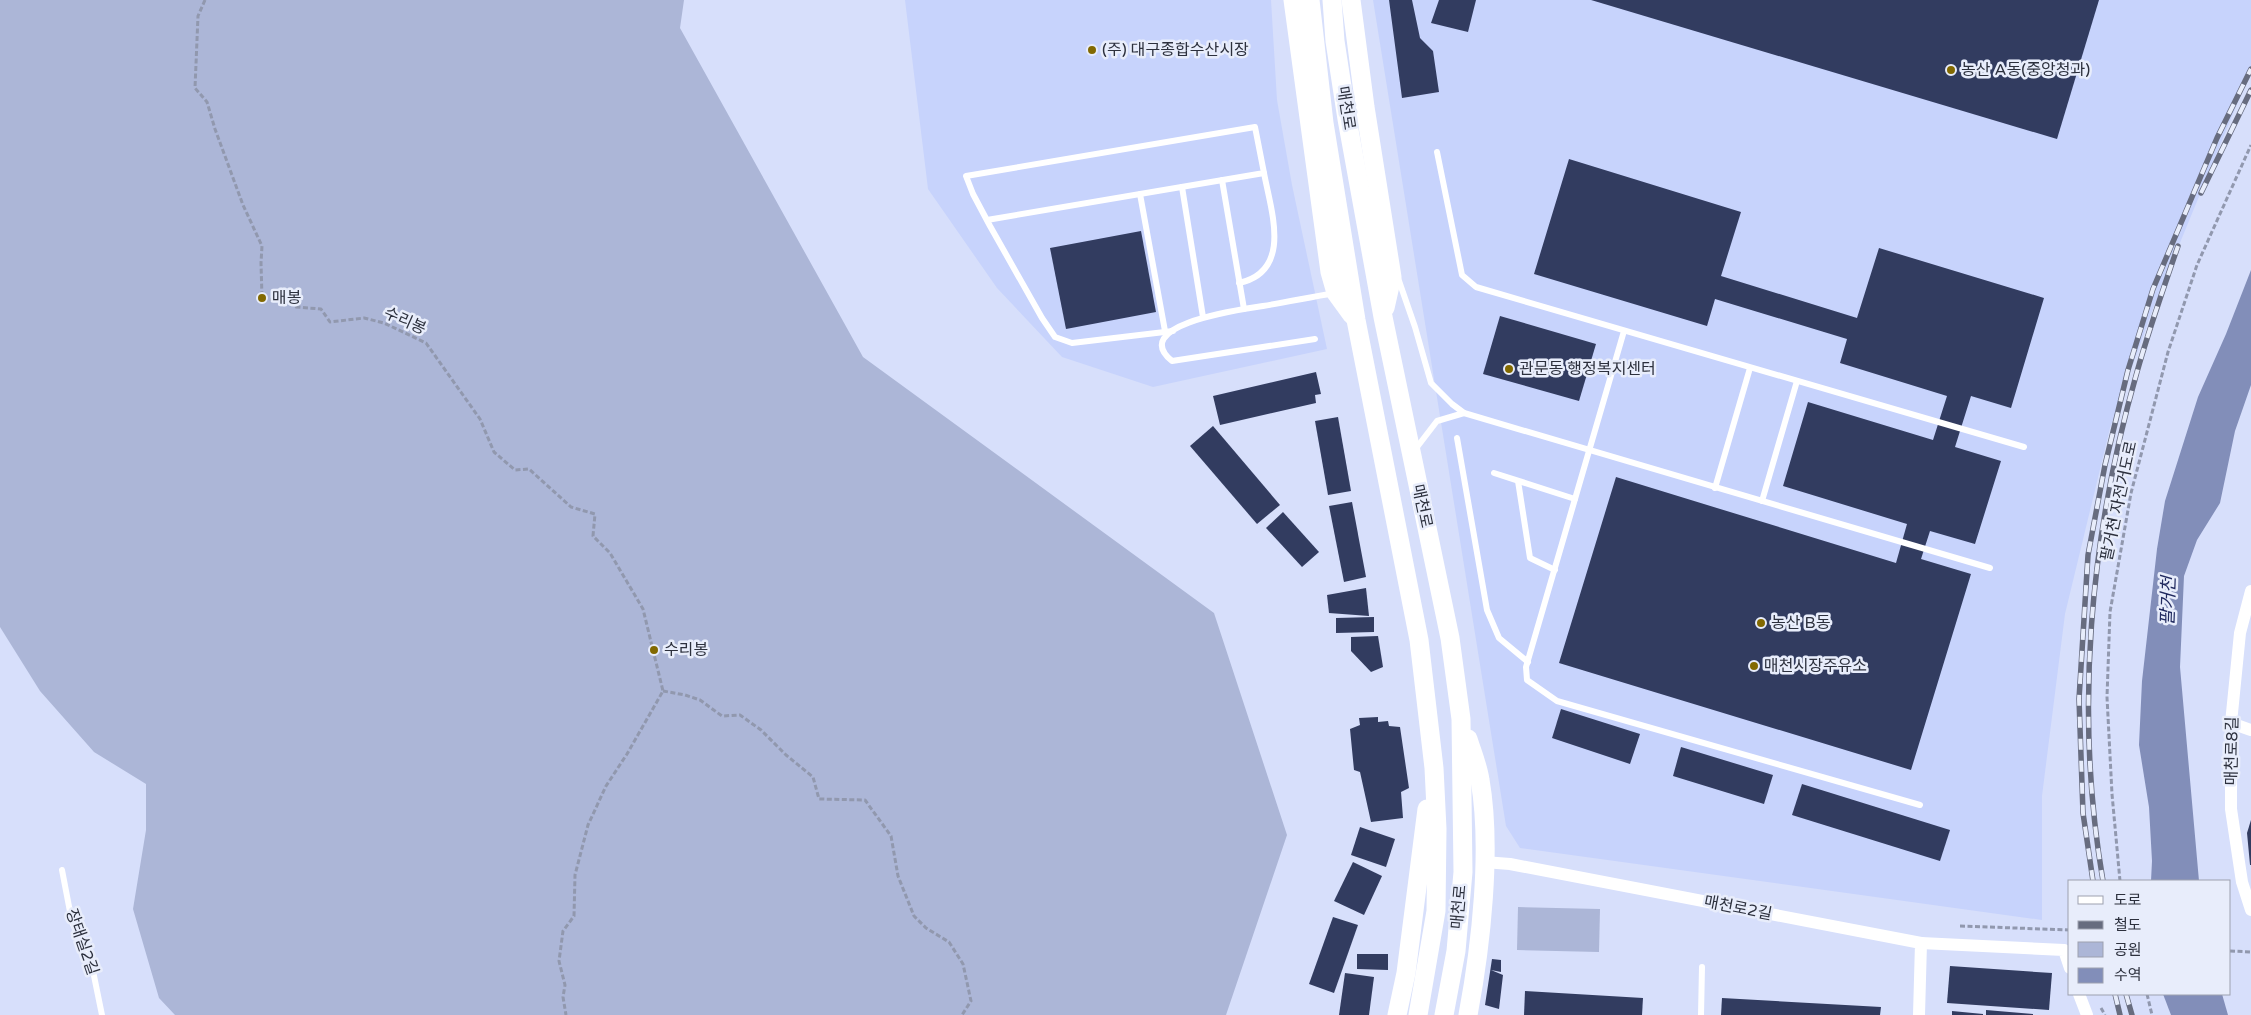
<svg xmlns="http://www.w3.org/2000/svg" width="2251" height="1015" font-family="'Varela Round','Noto Sans KR',sans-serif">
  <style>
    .built { fill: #c7d3fc }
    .green { fill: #acb6d7 }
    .water { fill: #828eb9 }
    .building { fill: #323c60 }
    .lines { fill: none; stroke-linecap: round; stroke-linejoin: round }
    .path { stroke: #9198ae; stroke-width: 3; stroke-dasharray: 5 2.5; stroke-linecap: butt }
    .service { stroke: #fff; stroke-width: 6 }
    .minor { stroke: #fff; stroke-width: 12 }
    .secondary { stroke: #fff; stroke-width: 19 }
    .rail-casing { stroke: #676c7f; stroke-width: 5.5 }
    .rail { stroke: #e8edfb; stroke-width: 4; stroke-dasharray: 11; stroke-linecap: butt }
    .poi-dot { fill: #826901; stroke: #e8edfb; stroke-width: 2 }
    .labels { text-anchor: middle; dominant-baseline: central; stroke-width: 5; stroke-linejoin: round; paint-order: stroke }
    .poi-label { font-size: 16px; fill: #2c303d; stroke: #e8edfb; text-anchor: start }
    .street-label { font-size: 16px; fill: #2c303d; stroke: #e8edfb }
    .water-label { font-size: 18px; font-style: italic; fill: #222b60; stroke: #e8edfb }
  </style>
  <rect width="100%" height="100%" fill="#d7dffb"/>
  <g class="built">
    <polygon points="905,0 1271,0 1277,100 1292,185 1327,349 1153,387 1062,357 997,288 928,189"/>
    <polygon points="1373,0 2251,0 2251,70 2154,306 2110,428 2065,614 2042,796 2042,920 1520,848 1506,826"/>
  </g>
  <g class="green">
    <polygon points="0,0 684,0 680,28 863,357 1214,613 1287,835 1226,1015 175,1015 159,998 133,909 146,830 146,784 94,752 40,691 0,627"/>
    <polygon points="1518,907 1600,909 1599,952 1517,950"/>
  </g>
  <g class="water">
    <polygon points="2251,270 2251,385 2235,431 2220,503 2197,540 2184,576 2180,667 2199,881 2151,881 2152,861 2149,807 2139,745 2142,681 2157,549 2165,501 2198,397 2226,334"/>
    <polygon points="2163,994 2222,994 2228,1015 2171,1015"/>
  </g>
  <g class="building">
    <polygon points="1389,0 1412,0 1420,38 1433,51 1439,92 1402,98"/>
    <polygon points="1439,0 1476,0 1468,32 1431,23"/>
    <polygon points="1591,0 2099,0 2057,139"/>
    <polygon points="1569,159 1741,212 1721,276 1857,318 1879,248 2044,298 2011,408 1971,396 1955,447 2001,461 1975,544 1930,531 1921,559 1971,574 1911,770 1559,663 1616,477 1896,563 1907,524 1783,486 1808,402 1933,440 1947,396 1840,363 1847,339 1715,299 1707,326 1534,274"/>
    <polygon points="1141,231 1156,312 1066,329 1050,248"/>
    <polygon points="1500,316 1596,344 1579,401 1483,374"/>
    <polygon points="1316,372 1321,394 1315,395 1316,403 1220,425 1213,396"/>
    <polygon points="1338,417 1351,491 1328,495 1315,421"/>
    <polygon points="1213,426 1280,505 1257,524 1190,446"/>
    <polygon points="1352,502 1366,577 1344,582 1329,506"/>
    <polygon points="1283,512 1319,552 1302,567 1266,528"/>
    <polygon points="1366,588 1369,616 1329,613 1327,595"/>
    <polygon points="1374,617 1374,632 1336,633 1336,618"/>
    <polygon points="1378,636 1383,667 1371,672 1351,651 1351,637"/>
    <polygon points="1561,709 1640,734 1630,764 1552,738"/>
    <polygon points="1378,717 1378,722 1388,721 1389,726 1400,727 1409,788 1401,792 1403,818 1371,822 1360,772 1354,770 1350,729 1360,725 1359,718"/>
    <polygon points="1681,747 1773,775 1764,804 1673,776"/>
    <polygon points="1802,784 1950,830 1940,861 1792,815"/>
    <polygon points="2251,820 2251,865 2250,865 2247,833"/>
    <polygon points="1360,827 1395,839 1386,867 1351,855"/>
    <polygon points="1353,862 1382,876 1364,915 1334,901"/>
    <polygon points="1333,917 1358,925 1334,993 1309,984"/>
    <polygon points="1357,954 1388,954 1388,970 1357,969"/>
    <polygon points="1492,959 1501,960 1501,972 1491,970 1503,975 1499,1009 1485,1005"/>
    <polygon points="1950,966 2052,973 2049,1010 1947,1003"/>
    <polygon points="1345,973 1374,977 1369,1015 1339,1015"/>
    <polygon points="1525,991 1643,998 1642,1015 1524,1015"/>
    <polygon points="1722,998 1881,1007 1880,1015 1721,1015"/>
    <polygon points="1986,1010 2033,1014 2033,1015 1986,1015"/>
    <polygon points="1952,1011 1983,1014 1983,1015 1952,1015"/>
  </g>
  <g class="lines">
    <g class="path">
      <polyline points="205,0 198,16 195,88 207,102 215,129 243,205 262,246 261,263 262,298 274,300 286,297 296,307 321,309 330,322 364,318 384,323 426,343 480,419 494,452 515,470 529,469 571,507 595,514 593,536 610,553 643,609 663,691 627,754 606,786 588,825 575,875 574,916 563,931 559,961 565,985 563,997 566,1015"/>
      <polyline points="663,691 685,695 700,700 722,716 740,715 761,730 786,755 813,777 819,799 865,800 891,836 898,876 914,916 926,928 949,942 963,964 971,1001 962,1015"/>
      <polyline points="2120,881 2112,794 2107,697 2110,612 2131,493 2168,352 2197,265 2251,145"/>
      <polyline points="1960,926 2070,930"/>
      <polyline points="2230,951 2251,952"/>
      <polyline points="2147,994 2152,1015"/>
      <polyline points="2101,1008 2105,1015"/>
    </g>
    <g class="service">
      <polyline points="1437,152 1462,275 1476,287 2024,447"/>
      <polyline points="1222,180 1244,309"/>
      <polyline points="1182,187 1203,317"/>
      <polyline points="1140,194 1165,331"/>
      <polyline points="987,220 1264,173 1255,127 966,176 973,194 990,226 1042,318 1055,337 1072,343 1173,331"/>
      <polyline points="1398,278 1415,327 1431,383 1452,404 1464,413 1990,568"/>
      <path d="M 1239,283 C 1293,271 1271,211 1264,173"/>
      <polyline points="1624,331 1526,667 1527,680 1557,701 1920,805"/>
      <path d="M 1315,339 L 1172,361 C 1127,324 1245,309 1263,306 C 1287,302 1311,297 1335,293"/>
      <polyline points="1457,438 1487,610 1499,638 1528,662"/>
      <polyline points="1414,451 1437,421 1464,413"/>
      <polyline points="1494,473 1575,499"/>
      <polyline points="1518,481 1530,558 1555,570"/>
      <polyline points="1715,488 1750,368"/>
      <polyline points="1762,501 1797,381"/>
      <polyline points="62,870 72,922 92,966 102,1015"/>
      <polyline points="1701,1015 1702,967"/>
    </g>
    <g class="minor">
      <polyline points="2251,591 2240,633 2231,723 2231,809 2242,882 2251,910"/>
      <polyline points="2231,723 2251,730"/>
      <polyline points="1484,862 1510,864 1921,943 1919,1015"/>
      <polyline points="1921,943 2064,950 2070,968"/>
      <polyline points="2079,994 2087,1015"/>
    </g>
    <g class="secondary">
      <polyline points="1293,0 1330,272 1336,293 1352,315"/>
      <polyline points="1310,0 1324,123 1356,320 1419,640 1434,768 1437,829 1436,911 1418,1015"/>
      <polyline points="1332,0 1335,41 1347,119 1383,317 1450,638 1461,719 1463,872 1456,951 1444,1015"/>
      <polyline points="1351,0 1365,107 1392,277 1385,308"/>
      <polyline points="1397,1015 1406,973 1427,809"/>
      <path d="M 1468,1015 C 1481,946 1492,849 1480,780 C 1478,766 1472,752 1468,739"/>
    </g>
    <g class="rail-casing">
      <g id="rail">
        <polyline points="2201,193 2251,90"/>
        <polyline points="2093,881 2083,813 2079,699 2088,555 2105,465 2128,370 2153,289 2217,138 2251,69"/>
        <path d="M 2103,881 C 2074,712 2090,536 2137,372 C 2149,329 2164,287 2178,246"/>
        <polyline points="2115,994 2120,1015"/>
        <polyline points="2126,994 2132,1015"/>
      </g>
    </g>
    <use href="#rail" class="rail"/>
  </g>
  <g class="poi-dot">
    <circle cx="1092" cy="50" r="5"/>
    <circle cx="1951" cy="70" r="5"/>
    <circle cx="262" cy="298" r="5"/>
    <circle cx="1509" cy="369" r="5"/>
    <circle cx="1761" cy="623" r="5"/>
    <circle cx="654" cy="650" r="5"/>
    <circle cx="1754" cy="666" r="5"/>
  </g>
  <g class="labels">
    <g class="poi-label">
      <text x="1102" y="50">(주) 대구종합수산시장</text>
      <text x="1961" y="70">농산 A동(중앙청과)</text>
      <text x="272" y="298">매봉</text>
      <text x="1519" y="369">관문동 행정복지센터</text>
      <text x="1771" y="623">농산 B동</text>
      <text x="664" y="650">수리봉</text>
      <text x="1764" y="666">매천시장주유소</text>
    </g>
    <g class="street-label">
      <text transform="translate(1346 108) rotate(81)">매천로</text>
      <text transform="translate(405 321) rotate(24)">수리봉</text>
      <text transform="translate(2119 501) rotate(-78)">팔거천 자전거도로</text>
      <text transform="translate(1422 506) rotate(78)">매천로</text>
      <text transform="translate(2232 751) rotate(-89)">매천로8길</text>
      <text transform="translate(1459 907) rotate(-85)">매천로</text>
      <text transform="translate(1738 908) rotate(11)">매천로2길</text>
      <text transform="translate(82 942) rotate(71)">장태실2길</text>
    </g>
    <g class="water-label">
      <text transform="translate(2168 601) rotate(-88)">팔거천</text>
    </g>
  </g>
  <rect x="2068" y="880" width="162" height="115" fill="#e8edfb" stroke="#9da1af"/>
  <rect x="2078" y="896" width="25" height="8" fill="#ffffff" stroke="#9da1af"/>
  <text x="2114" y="905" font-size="15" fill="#2c303d">도로</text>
  <rect x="2078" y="921" width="25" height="8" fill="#676c7f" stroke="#9da1af"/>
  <text x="2114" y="930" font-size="15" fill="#2c303d">철도</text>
  <rect x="2078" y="942" width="25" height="15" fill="#acb6d7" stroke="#9da1af"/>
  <text x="2114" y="955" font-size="15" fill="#2c303d">공원</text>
  <rect x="2078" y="968" width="25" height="15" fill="#828eb9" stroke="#9da1af"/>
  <text x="2114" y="980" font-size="15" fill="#2c303d">수역</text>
</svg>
